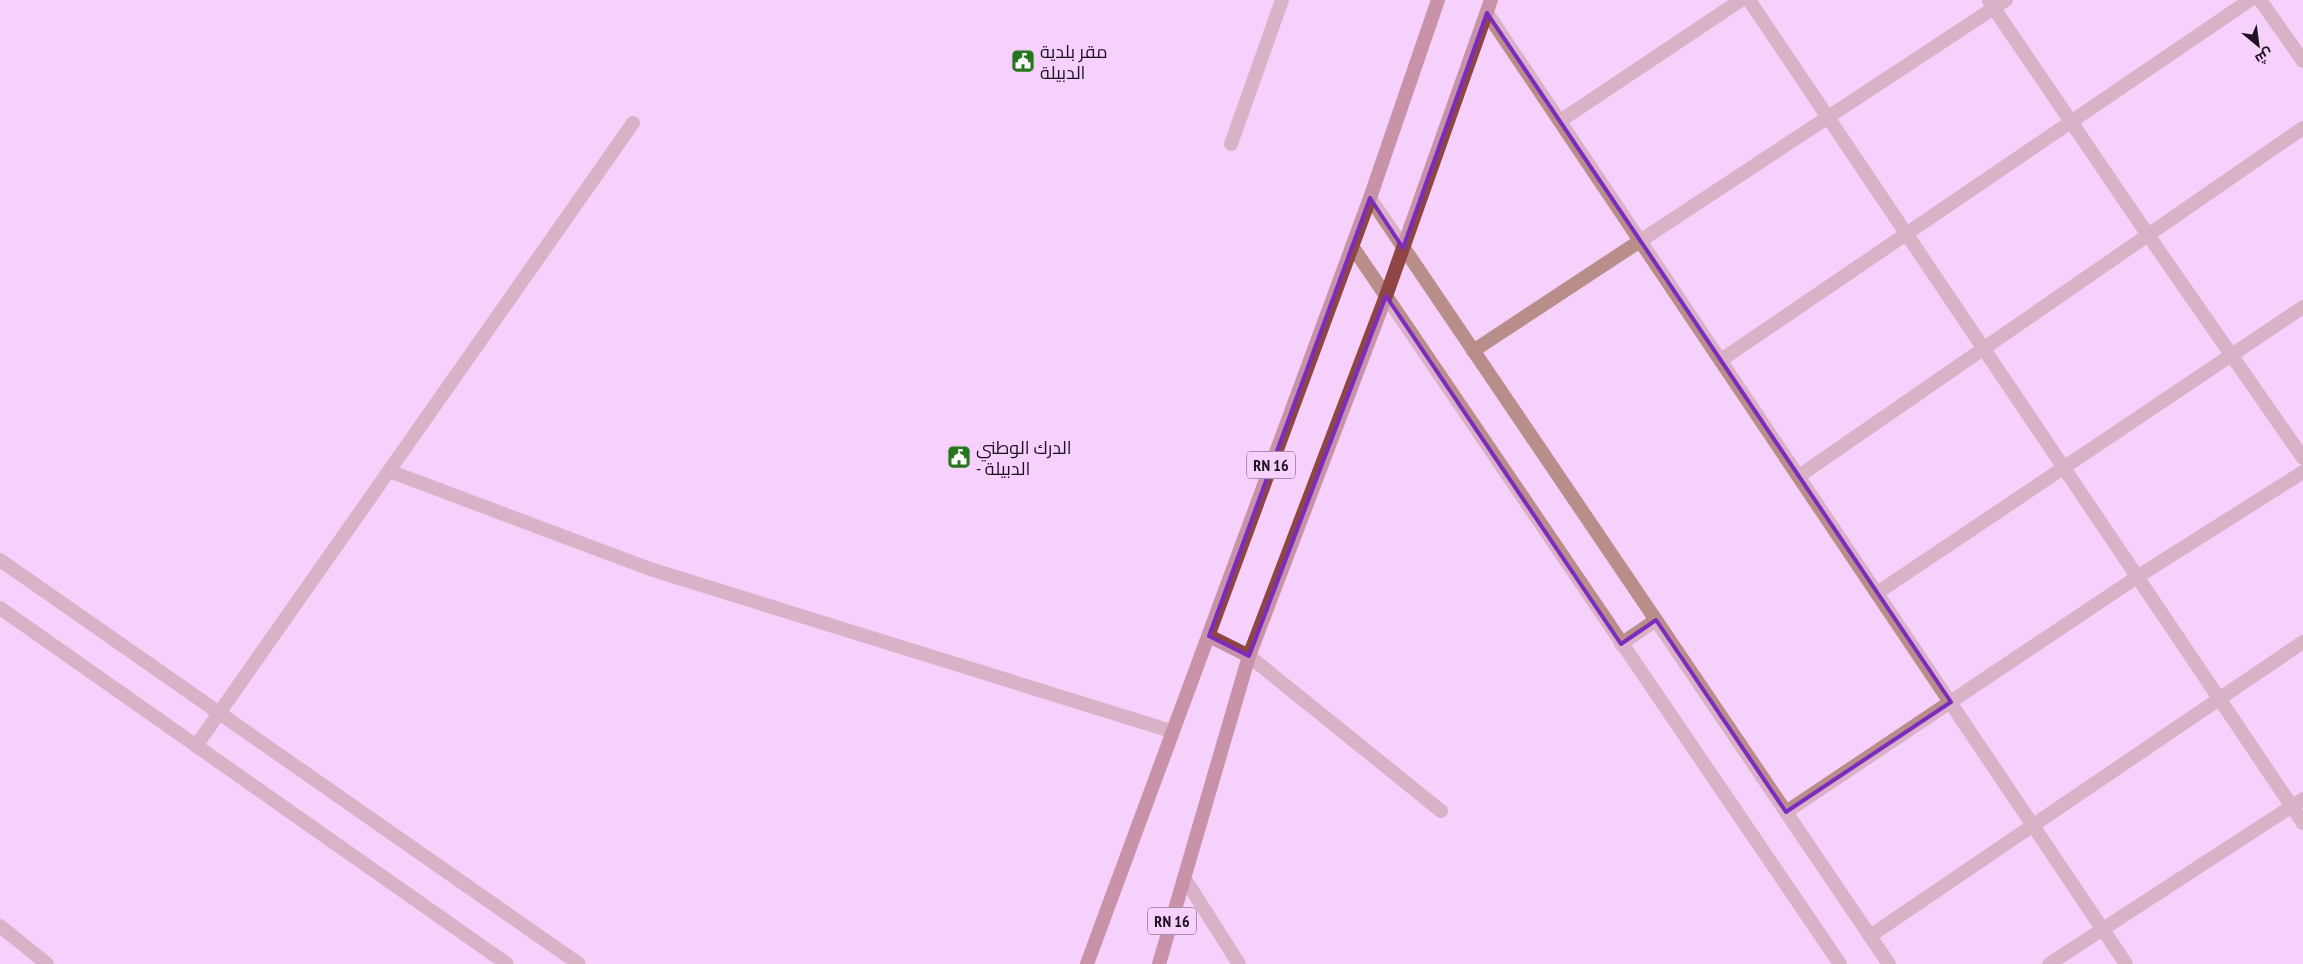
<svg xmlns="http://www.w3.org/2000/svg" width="2303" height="964" font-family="'PT Sans Narrow',Cairo,sans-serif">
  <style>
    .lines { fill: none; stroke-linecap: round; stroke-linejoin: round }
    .service { stroke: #b98d8a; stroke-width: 14 }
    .minor { stroke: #b98d8a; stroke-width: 14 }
    .tertiary { stroke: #b98d8a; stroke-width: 14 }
    .primary { stroke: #904545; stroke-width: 14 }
    .marked { fill: none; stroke: #7b2cbf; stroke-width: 4; stroke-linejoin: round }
    .labels { text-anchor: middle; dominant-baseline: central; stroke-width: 5; stroke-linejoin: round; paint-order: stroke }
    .shield { fill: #f6d1fc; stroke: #5f4b62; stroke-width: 1 }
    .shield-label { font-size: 16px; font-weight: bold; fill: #1e1120 }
    .poi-label { font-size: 18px; fill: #1e1120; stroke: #f6d1fc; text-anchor: start }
  </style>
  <rect width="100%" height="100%" fill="#f6d1fc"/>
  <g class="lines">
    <g class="service">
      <polyline points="1231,144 1282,0"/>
      <polyline points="1249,656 1441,811"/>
    </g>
    <g class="minor">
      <polyline points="1749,0 2303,823"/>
      <polyline points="2260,0 2303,61"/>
      <polyline points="1989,1 2148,235 2303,458"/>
      <polyline points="1487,13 2126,964"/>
      <polyline points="1560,121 1741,0"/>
      <polyline points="1473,351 2006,0"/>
      <polyline points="1721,360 2250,0"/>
      <polyline points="389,471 650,569 1171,731"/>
      <polyline points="1799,476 2303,128"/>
      <polyline points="1877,593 2303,307"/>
      <polyline points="196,746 633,123"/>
      <polyline points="1786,812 2137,577 2303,472"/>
      <polyline points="0,926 47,964"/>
      <polyline points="1870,936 2303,642"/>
      <polyline points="2049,964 2303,799"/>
    </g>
    <g class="tertiary">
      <polyline points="1370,198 1889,964"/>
      <polyline points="1352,246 1840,964"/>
      <polyline points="0,560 579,964"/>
      <polyline points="0,608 507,964"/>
      <polyline points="1621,644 1656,620"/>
      <polyline points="1185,879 1239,964"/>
    </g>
    <g class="primary">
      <polyline points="1209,636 1249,656"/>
      <polyline points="1087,964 1370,198 1438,0"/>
      <polyline points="1159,964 1249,656 1386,296 1491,0"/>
    </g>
  </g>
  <path d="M0 0H2303V964H0ZM 1487,13 L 1951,702 L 1786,812 L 1656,620 L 1621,644 L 1386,296 L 1249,656 L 1209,636 L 1370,198 L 1403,248 Z" fill="#f6d1fc" fill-opacity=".55" fill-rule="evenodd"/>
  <path class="marked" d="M 1487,13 L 1951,702 L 1786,812 L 1656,620 L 1621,644 L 1386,296 L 1249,656 L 1209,636 L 1370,198 L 1403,248 Z"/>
  <defs>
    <g id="civic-square" transform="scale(1.25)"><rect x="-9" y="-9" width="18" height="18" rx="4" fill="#27761e" stroke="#f6d1fc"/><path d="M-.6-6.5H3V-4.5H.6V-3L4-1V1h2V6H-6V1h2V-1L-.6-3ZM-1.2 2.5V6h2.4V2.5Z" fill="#fff"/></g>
  </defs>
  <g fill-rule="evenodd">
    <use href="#civic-square" x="1023" y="61"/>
    <use href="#civic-square" x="959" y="457"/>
  </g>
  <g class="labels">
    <g class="shield">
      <rect x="1247" y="451.5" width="48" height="27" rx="4"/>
      <rect x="1148" y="907.5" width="48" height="27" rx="4"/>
    </g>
    <g class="shield-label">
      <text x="1271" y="465">RN 16</text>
      <text x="1172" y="921">RN 16</text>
    </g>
    <g class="poi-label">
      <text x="1040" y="51">مقر بلدية<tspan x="1040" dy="21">الدبيلة</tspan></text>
      <text x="976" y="447">الدرك الوطني<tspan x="976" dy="21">- الدبيلة</tspan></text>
    </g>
  </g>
  <g transform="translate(2258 45) rotate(151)" stroke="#f6d1fc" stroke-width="4" paint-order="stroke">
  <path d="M0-4L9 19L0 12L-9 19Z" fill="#1e1120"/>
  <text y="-8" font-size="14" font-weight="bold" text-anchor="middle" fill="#1e1120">ش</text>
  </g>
</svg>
